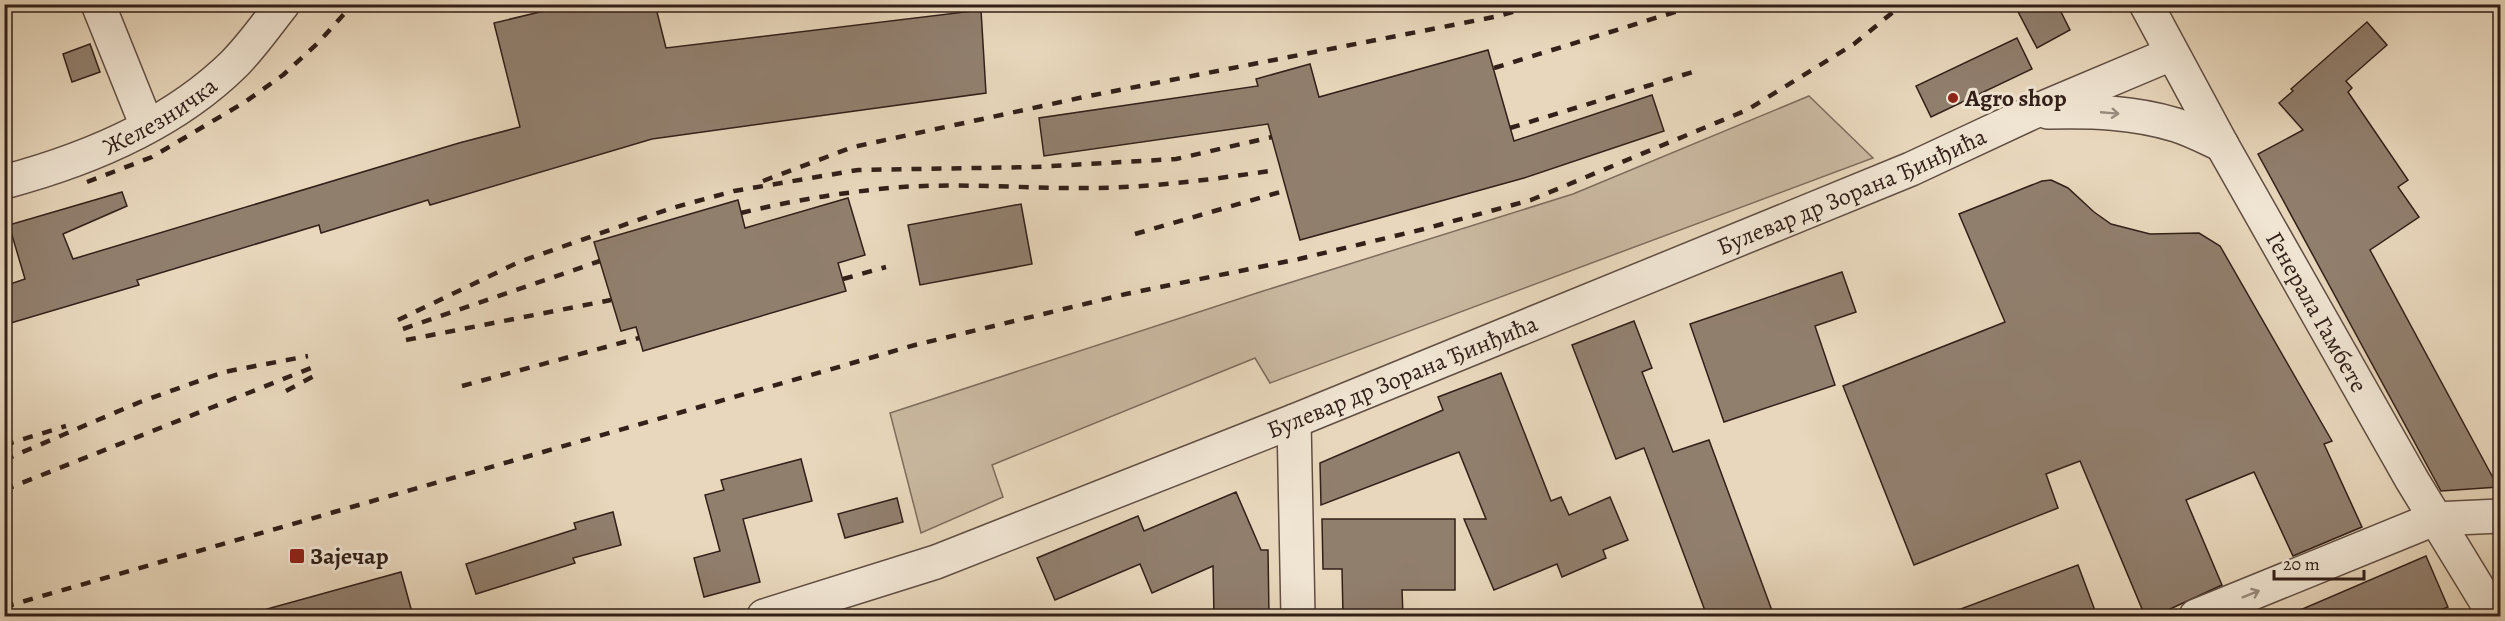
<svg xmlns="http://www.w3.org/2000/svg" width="2505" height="621" font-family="Alegreya,serif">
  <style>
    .green { fill: #c9b8a0; stroke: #7e6c5c; stroke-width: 1.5 }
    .building { fill: #917f6e; stroke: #322019; stroke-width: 1.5 }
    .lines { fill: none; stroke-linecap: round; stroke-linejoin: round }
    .minor-casing { stroke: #604e42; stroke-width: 36 }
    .tertiary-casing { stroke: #604e42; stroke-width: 36 }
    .minor { stroke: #f0e5d3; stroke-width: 33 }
    .tertiary { stroke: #f0e5d3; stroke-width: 33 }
    .rail { stroke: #322019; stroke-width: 4.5; stroke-dasharray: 10 10; stroke-linecap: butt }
    .oneway { stroke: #9a8c7f }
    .poi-dot { fill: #8f2418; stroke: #f0e5d3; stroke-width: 2 }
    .labels { text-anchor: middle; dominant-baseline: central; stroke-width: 6; stroke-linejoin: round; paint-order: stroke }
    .poi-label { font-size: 24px; font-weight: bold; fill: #322019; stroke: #f0e5d3; text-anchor: start }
    .street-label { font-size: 24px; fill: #322019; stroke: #f0e5d3 }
  </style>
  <rect width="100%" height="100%" fill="#e8d7bc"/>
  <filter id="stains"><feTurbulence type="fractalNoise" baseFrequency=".00333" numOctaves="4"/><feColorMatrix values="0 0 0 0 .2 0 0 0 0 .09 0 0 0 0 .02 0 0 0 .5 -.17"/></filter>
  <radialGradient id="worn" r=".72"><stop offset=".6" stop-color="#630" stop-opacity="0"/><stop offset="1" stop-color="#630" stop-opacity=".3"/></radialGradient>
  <polygon class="green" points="1809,96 1873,158 1270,383 1255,358 992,465 1003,497 921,533 890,413 1260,292 1573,194"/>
  <g class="building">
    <polygon points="573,4 655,4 666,48 981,10 986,93 652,139 430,205 428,200 321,233 319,225 137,280 139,285 4,325 4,286 25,279 9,225 122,192 127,206 63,234 73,259 459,143 520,127 494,23"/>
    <polygon points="2014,4 2057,4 2070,30 2037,48"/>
    <polygon points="2367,22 2387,45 2346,81 2352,88 2348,92 2408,180 2398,187 2419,217 2370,250 2498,487 2441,491 2258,154 2303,130 2279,103 2293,91 2291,89"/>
    <polygon points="2017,38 2032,69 1931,117 1916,86"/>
    <polygon points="90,44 100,72 72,82 63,54"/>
    <polygon points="1488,50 1514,141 1652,95 1664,131 1524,178 1300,240 1268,124 1044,156 1039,118 1258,86 1256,79 1310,64 1319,97"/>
    <polygon points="2051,180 2068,188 2094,212 2111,224 2150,234 2199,233 2220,246 2332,441 2324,444 2362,527 2293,556 2254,472 2186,500 2222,585 2155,616 2145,616 2080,461 2046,474 2058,508 1914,565 1843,386 2005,322 1959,214 2042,181"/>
    <polygon points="848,198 865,255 838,263 846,291 643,351 636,327 621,331 594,242 738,200 745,228"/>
    <polygon points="1021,204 1032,264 920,285 908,225"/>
    <polygon points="1842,272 1856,312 1815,326 1835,385 1724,422 1690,324"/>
    <polygon points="1634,321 1652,368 1642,372 1673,452 1709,440 1774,616 1707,616 1644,448 1616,459 1572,345"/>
    <polygon points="1501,373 1551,501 1561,497 1569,515 1610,497 1628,540 1603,550 1606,558 1562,577 1557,564 1494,590 1464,519 1486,519 1459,452 1321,505 1320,463 1443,410 1438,397"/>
    <polygon points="801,459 812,501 743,519 760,582 704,597 694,558 720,551 705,495 724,490 721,480"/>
    <polygon points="1236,492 1261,550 1268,550 1269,616 1214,616 1213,566 1152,593 1140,564 1055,600 1037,558 1138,516 1144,531"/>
    <polygon points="897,498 903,522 845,538 838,514"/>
    <polygon points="613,512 621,545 573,558 575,563 476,594 466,564 576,529 574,523"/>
    <polygon points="1322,519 1455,519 1455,590 1402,590 1403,616 1343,616 1342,569 1323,569"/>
    <polygon points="2426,556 2448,607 2425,616 2286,616"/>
    <polygon points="2078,565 2097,616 1950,616 1950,613"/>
    <polygon points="401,572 413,616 268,616 267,609"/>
  </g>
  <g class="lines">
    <g class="minor-casing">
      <g id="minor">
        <polyline points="98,4 147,126"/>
        <path d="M 2048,112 C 2091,111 2134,112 2176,125 C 2192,130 2207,138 2222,145"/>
        <path id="s1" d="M 4,182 C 87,160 172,125 234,64 C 252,46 267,24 283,4"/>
        <polyline points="1294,421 1298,616"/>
        <path id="s2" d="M 764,616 L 936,562 L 1294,421 L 1911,169 L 2031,113 L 2171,54"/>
        <polyline points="2196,616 2434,519 2500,516"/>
      </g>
    </g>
    <g class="tertiary-casing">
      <g id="tertiary">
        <path id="s3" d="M 2146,4 L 2222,145 L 2412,480 L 2495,616"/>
      </g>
    </g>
    <use href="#minor" class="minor"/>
    <use href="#tertiary" class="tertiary"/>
    <g class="rail">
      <polyline points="1494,68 1691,7"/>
      <polyline points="1510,128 1696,71"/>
      <polyline points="763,181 853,147 1084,97 1499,16 1540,4"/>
      <polyline points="87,182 152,157 245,102 283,75 318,43 353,4"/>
      <path d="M 741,213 C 790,201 839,193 889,188 C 958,182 1027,189 1095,188 C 1156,187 1216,179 1276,170"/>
      <polyline points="1135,234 1287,190"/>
      <polyline points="843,279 886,267"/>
      <polyline points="398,320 519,262 672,208 734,191 858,170 1035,167 1176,159 1272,137"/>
      <polyline points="403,329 600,261"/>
      <polyline points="406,340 611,300"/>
      <polyline points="462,386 639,338"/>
      <polyline points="286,391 314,376"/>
      <polyline points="4,445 66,426"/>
      <polyline points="4,460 140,402 224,372 308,356"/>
      <polyline points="4,490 311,368"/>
      <polyline points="4,607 915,345 1126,294 1299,259 1424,229 1531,200 1747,110 1854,44 1903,4"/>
    </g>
  </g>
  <defs><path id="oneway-shaft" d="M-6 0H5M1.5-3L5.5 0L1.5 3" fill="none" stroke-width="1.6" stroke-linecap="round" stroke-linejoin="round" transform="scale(1.5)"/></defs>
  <g class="oneway">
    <use href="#oneway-shaft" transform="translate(2110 113) rotate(5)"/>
    <use href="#oneway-shaft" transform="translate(2251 594) rotate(-22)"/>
  </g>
  <g class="poi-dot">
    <circle cx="1953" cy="98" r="6"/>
    <rect x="289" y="548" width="16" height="16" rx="3"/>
  </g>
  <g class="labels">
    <g class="poi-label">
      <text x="1965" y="98">Agro shop</text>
      <text x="310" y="556">Зајечар</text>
    </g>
    <g class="street-label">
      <text stroke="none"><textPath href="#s1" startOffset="170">Железничка</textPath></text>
      <text stroke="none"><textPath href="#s2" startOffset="1168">Булевар др Зорана Ђинђића</textPath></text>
      <text stroke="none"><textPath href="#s3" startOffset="352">Генерала Гамбете</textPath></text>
      <text stroke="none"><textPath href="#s2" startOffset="682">Булевар др Зорана Ђинђића</textPath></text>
    </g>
  </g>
  <rect width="2505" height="621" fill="none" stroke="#e8d7bc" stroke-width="24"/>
  <rect x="6" y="6" width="2493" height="609" fill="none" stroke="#322019" stroke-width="3"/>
  <rect x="12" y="12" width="2481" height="597" fill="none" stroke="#322019" stroke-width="1.5"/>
  <path d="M2274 570v9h90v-9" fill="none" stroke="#322019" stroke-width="3"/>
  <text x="2283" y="570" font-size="18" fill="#322019" stroke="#f0e5d3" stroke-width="4.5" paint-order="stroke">20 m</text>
  <rect width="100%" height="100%" filter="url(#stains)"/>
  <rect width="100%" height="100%" fill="url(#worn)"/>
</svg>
